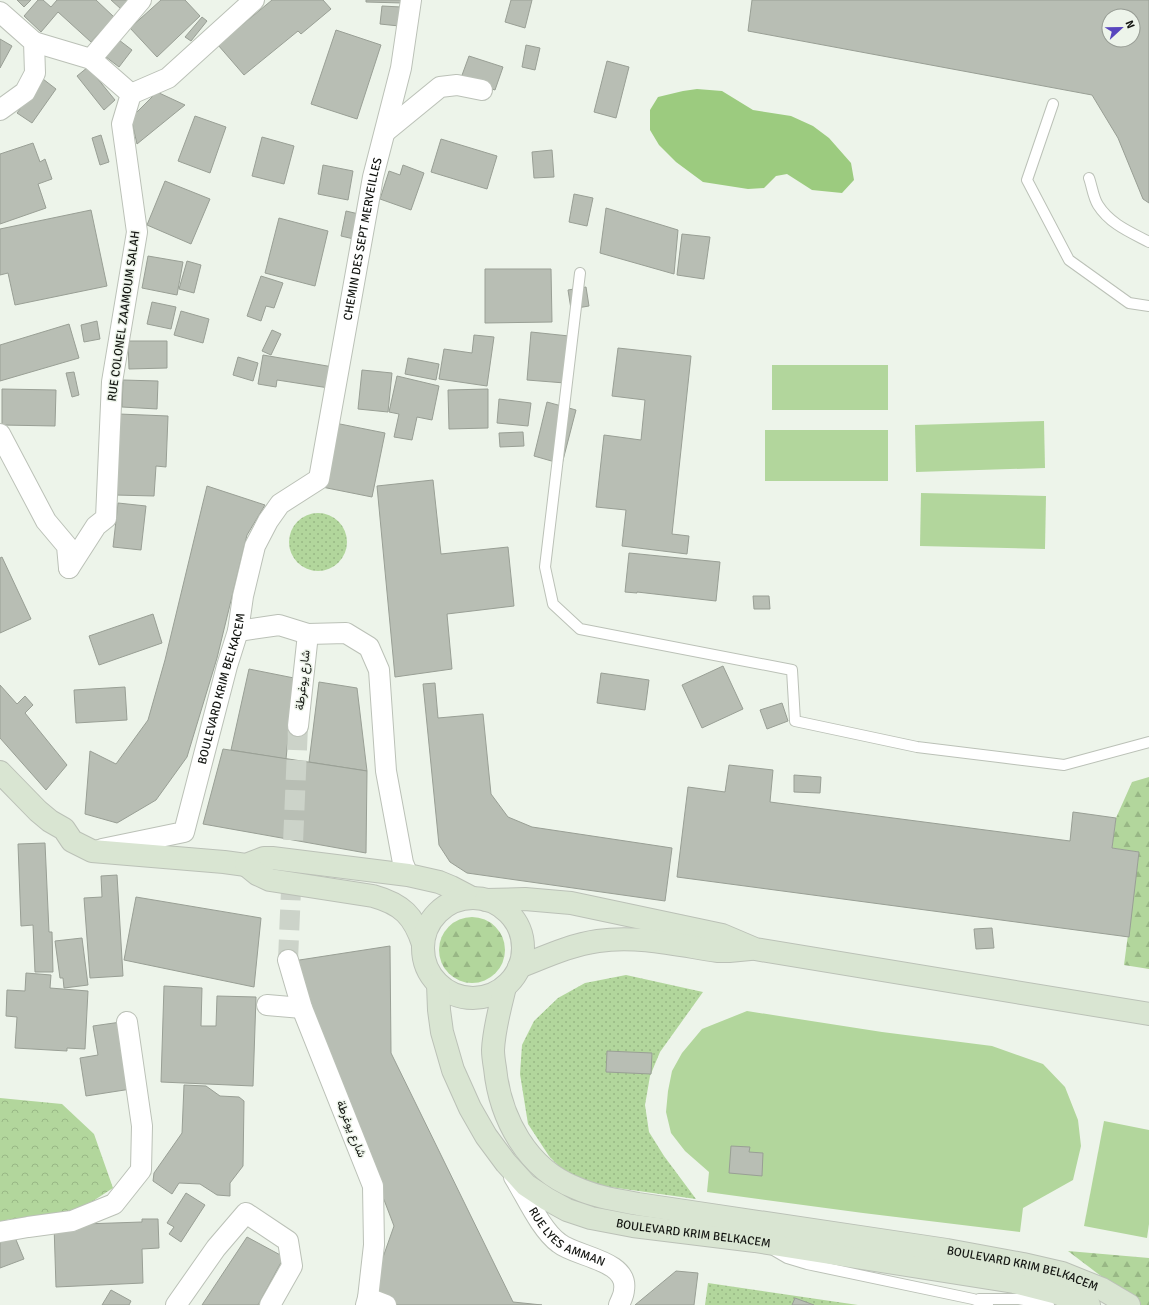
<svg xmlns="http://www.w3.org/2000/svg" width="1149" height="1305" font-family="Signika,Vazirmatn,sans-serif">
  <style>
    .grass { fill: url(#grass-dots) }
    .forest { fill: url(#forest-firs) }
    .park { fill: url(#park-crowns) }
    .pitch { fill: #b2d69c }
    .water { fill: #9ccb7f }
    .building { fill: #b8beb4; stroke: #999f95; fill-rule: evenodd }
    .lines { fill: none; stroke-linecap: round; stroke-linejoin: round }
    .street-tunnel { stroke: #ccd3c9; stroke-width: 20; stroke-dasharray: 20 10; stroke-linecap: butt }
    .lane-casing { stroke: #bbc1b7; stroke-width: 12 }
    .street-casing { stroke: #bbc1b7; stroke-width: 22 }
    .secondary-casing { stroke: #bbc1b7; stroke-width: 24 }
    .lane { stroke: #fff; stroke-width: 10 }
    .street { stroke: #fff; stroke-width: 20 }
    .secondary { stroke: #d9e5d2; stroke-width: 22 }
    .labels { text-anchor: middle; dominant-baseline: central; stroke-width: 3; stroke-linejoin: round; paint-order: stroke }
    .street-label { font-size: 12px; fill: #131511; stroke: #edf4ea }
  </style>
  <defs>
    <pattern id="grass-dots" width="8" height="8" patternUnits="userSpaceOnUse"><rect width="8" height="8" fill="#b2d69c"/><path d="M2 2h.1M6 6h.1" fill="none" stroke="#98b785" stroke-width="1.8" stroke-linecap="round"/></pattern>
    <pattern id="forest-firs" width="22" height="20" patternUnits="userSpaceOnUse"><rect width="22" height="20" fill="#b2d69c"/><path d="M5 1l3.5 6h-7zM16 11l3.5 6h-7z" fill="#98b785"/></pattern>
    <pattern id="park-crowns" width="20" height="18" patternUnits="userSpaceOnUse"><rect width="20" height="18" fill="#b2d69c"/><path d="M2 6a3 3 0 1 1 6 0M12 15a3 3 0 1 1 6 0" fill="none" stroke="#98b785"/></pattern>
  </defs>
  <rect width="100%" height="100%" fill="#edf4ea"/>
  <g class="grass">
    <circle cx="318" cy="542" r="29"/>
    <polygon points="626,975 703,992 660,1052 650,1076 645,1105 649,1132 664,1156 696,1199 574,1182 549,1156 528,1124 520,1074 522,1045 534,1021 558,998 585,983"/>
    <polygon points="708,1283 858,1305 705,1305"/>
  </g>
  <g class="forest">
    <polygon points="1149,777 1149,969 1124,965 1139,852 1112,848 1116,818 1132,782"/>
    <circle cx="472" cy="950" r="33"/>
    <polygon points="1068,1251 1149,1258 1149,1305 1139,1305"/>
  </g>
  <polygon class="park" points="0,1098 62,1104 94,1134 113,1188 67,1218 10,1219 0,1222"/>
  <g class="pitch">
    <rect x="772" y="365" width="116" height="45"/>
    <polygon points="1044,421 1045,468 916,472 915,425"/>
    <rect x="765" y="430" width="123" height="51"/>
    <polygon points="921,493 1046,496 1045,549 920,546"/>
    <polygon points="747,1011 882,1032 992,1046 1043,1064 1065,1087 1078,1120 1081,1146 1073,1180 1023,1208 1020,1232 863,1213 707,1192 709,1172 685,1151 671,1133 666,1112 668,1091 672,1071 682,1053 702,1029"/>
    <polygon points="1104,1121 1149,1130 1149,1224 1147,1238 1084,1226"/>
  </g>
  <polygon class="water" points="697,89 722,91 753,110 791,116 813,126 829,138 851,163 854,180 842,193 812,190 787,174 776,176 764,188 748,189 703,182 676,162 659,145 650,130 650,110 658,97 683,91"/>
  <g class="building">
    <polygon points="17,0 31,0 24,7"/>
    <polygon points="38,0 43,0 51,7 57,0 96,0 114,17 91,42 58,12 41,32 24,16"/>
    <polygon points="111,0 130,0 121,9"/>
    <polygon points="161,0 185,0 200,16 157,57 130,28"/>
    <polygon points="272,0 323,0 331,9 301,34 298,31 244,75 218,45"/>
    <polygon points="366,0 403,0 403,3 366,2"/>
    <polygon points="511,0 532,0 525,28 505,22"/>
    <path d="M 752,0 L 1149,0 L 1149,203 L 1143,199 L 1118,138 L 1092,95 L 748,31 ZM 1109,16 L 1133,16 L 1133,40 L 1109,40 Z"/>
    <polygon points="382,6 401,7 399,26 380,24"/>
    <polygon points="202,17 207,21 191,41 185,37"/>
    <polygon points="336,30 381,45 357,119 311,104"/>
    <polygon points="0,39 12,46 0,68"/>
    <polygon points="119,40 132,50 119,67 106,57"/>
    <polygon points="526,45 540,48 535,70 522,67"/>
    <polygon points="469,56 503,67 495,90 461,78"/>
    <polygon points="607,61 629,67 616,118 594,112"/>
    <polygon points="88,67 115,100 104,110 77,76"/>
    <polygon points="43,79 56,89 32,123 17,113"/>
    <polygon points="157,92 185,105 137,144 131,118"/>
    <polygon points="195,116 226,127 210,173 178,161"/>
    <polygon points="101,135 109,162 100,165 92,138"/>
    <polygon points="262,137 294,146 284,184 252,176"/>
    <polygon points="441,139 497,156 487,189 431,172"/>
    <polygon points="33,143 40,162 45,159 52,179 38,184 46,208 0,224 0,154"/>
    <polygon points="552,150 554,177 534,178 532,152"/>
    <polygon points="323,165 353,171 348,200 318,194"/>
    <polygon points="403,165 424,173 411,210 380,199 389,171 400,175"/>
    <polygon points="165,181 210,199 191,244 147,225"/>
    <polygon points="574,194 593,198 587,226 569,222"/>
    <polygon points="606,208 678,230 674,274 600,253"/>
    <polygon points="91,210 107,286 15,305 8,273 0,275 0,229"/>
    <polygon points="346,211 363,215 358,240 341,236"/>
    <polygon points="279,218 328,231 315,286 265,273"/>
    <polygon points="682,234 710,237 704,279 677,275"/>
    <polygon points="148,256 183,262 177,295 142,288"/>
    <polygon points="187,261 201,265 194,293 179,289"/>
    <polygon points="485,269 551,269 552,322 485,323"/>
    <polygon points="261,276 283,283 274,308 266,306 261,321 247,316"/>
    <polygon points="586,287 589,306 571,309 568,290"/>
    <polygon points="152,302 176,307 171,329 147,324"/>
    <polygon points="181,311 209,319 203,343 174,335"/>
    <polygon points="97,321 100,339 84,342 81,325"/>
    <polygon points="69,324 79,358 0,381 0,345"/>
    <polygon points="272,330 281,334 271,355 262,351"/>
    <polygon points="531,332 569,336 565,383 527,380"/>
    <polygon points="474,335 494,337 487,386 439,379 444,349 472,353"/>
    <polygon points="128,341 167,341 167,368 129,369"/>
    <polygon points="618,348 691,356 672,534 689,536 687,554 622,546 626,510 596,507 604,435 641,440 645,400 612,396"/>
    <polygon points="263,355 333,367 329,388 277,380 276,387 258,384"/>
    <polygon points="238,357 258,363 253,381 233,375"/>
    <polygon points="408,358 439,364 436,380 405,374"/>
    <polygon points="362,370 392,373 388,412 358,409"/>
    <polygon points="74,372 79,395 72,397 66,373"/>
    <polygon points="397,376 439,386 432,420 417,417 412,440 394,437 399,414 389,412"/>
    <polygon points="123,380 158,381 157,409 122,407"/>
    <polygon points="2,389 56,390 55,426 2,425"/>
    <polygon points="488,389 488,428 449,429 448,390"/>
    <polygon points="499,399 531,403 528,426 497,423"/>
    <polygon points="547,402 576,410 562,464 534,456"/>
    <polygon points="119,414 168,416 166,467 156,466 154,496 115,495"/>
    <polygon points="335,423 385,433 372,497 322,487"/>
    <polygon points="523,432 524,446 500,447 499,433"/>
    <polygon points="433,480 441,554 508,547 514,606 447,614 452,669 395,677 377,486"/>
    <polygon points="207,486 265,505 247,535 217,658 187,757 156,800 117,823 85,814 90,751 116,764 148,720 165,660"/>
    <polygon points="118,503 146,506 141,550 113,547"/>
    <polygon points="629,553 720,562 716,601 637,592 637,593 625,592"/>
    <polygon points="2,557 31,619 0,633 0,558"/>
    <polygon points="753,596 769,596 770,609 754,609"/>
    <polygon points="153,614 162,643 99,665 89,636"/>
    <polygon points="723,666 743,709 702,728 682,685"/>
    <polygon points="249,669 294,678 286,759 231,750"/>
    <polygon points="601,673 649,680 645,710 597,703"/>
    <polygon points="319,682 357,688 367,771 309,762"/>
    <polygon points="435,683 438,718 483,714 491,794 508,817 532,827 672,848 665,901 467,873 450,862 439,845 423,684"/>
    <polygon points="0,685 17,704 25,696 33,705 25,713 67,765 46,790 0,738"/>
    <polygon points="125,687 127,720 76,723 74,690"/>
    <polygon points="782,703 788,721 767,729 760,710"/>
    <polygon points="223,749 367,771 366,853 203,824"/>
    <polygon points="729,765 773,770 770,802 1070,841 1073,812 1116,818 1112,848 1139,852 1129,937 677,877 688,787 725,792"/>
    <polygon points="794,775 821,777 820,793 794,792"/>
    <polygon points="45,843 49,932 52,932 53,972 35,972 33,925 21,926 18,844"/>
    <polygon points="117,875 123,976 90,978 84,898 102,897 101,876"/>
    <polygon points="136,897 261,918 254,987 124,960"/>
    <polygon points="992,928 994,948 976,949 974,929"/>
    <polygon points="82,938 88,985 64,988 63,978 60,978 55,941"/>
    <polygon points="390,946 391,1053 513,1302 542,1305 392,1305 369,1297 394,1226 293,961"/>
    <polygon points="26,973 51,975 50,988 88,991 85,1049 67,1048 67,1051 15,1048 17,1017 6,1016 7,990 25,991"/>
    <polygon points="164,986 202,988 201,1026 216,1026 217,996 256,997 253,1086 161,1082"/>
    <polygon points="121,1022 131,1089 86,1096 80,1058 98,1055 93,1026"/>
    <polygon points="607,1051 652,1053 651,1074 606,1072"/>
    <polygon points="184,1085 206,1086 220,1096 239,1097 244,1101 243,1166 230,1183 230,1196 217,1195 200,1184 179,1183 172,1194 153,1181 154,1173 182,1133"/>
    <polygon points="731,1146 750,1147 749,1152 763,1153 762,1176 729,1173"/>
    <polygon points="186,1193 205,1205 181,1242 169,1234 174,1227 167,1223"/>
    <polygon points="142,1219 158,1219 159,1248 142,1249 143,1283 56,1287 54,1225 142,1222"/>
    <polygon points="14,1235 24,1259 0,1268 0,1240"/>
    <polygon points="247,1237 284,1257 258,1305 202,1305"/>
    <polygon points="676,1271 698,1273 694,1305 635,1305"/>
    <polygon points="111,1290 131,1301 129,1305 102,1305"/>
    <polygon points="795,1298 814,1305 792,1305"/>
  </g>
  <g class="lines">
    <polyline class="street-tunnel" points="288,960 298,726"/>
    <g class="lane-casing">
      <g id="lane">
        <polyline points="1053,104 1027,180 1069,260 1129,303 1149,306"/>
        <path d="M 1089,178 C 1092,186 1093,197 1098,205 C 1110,224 1130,232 1149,242"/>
        <polyline points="580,273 545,567 553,604 580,629 792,670 795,721 917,747 1064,765 1149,742"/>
        <polyline points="775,1251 787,1258 807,1264 973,1299 988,1305"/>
        <polyline points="979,1299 1019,1299 1049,1305"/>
      </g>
    </g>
    <g class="street-casing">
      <g id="street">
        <polyline points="0,12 34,42 35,73 25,92 0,110"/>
        <polyline points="34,42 91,59 131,94 122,124 137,232 112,382 106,518 96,526 69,568"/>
        <polyline points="91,59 141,0"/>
        <polyline points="131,94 168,78 254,0"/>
        <polyline points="385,132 440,87 457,85 482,90"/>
        <polyline points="0,434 46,521 67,546 69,568"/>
        <polyline points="238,631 279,625 308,634 346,633 369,647 379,670 386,771 403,863 408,875"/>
        <polyline points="298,726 308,634"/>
        <path id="s1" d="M 102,849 L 184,832 L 227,666 L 238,631 L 243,596 L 255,546 L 268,521 L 280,504 L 319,479 L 373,177 L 401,68 L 411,0"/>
        <polyline points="288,960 302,1008 373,1186 374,1245 368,1298 366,1305"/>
        <polyline points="267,1005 302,1008"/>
        <path id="s2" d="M 514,1177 C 526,1196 541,1230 559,1243 C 576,1257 629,1260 624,1290 C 624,1295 621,1300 619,1305"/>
        <polyline points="0,1232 28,1227 72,1221 114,1204 141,1170 142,1126 127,1022"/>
        <polyline points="368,1298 386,1305"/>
        <polyline points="176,1305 216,1248 246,1213 288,1241 292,1266 270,1305"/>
      </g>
    </g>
    <g class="secondary-casing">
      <g id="secondary">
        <polyline points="0,772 38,811 50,821 64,829 72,841 92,851 224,862 246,865 264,858 272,858 408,875 439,882 451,887 472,898"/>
        <path d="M 246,865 L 257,874 L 270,880 L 373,896 C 402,904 414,916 423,944"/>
        <circle cx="473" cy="948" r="50"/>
        <polyline points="486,900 525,899 571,903 722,935 755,949 1149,1014"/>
        <path d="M 519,967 C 545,957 570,945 598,941 C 637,935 678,945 717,951 L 729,951 L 750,949"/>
        <path id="s3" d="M 438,984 L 439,1010 L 442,1032 L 453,1070 L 470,1108 L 486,1136 L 506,1163 L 526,1185 L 547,1199 L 567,1210 L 591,1218 L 633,1226 L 755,1241 L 1014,1282 L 1054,1292 L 1089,1305"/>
        <path id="s4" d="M 505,987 C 500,1007 494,1029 493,1050 C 493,1056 494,1062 495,1068 C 500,1118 527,1169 576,1188 C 596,1197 617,1200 638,1204 L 947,1250 L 1023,1264 L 1062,1273 L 1102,1289 L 1129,1305"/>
      </g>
    </g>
    <use href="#lane" class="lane"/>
    <use href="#street" class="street"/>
    <use href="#secondary" class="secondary"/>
  </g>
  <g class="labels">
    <g class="street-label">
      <text stroke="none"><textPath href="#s1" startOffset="718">CHEMIN DES SEPT MERVEILLES</textPath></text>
      <text transform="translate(124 316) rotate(-82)">RUE COLONEL ZAAMOUM SALAH</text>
      <text transform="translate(303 680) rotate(-84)">شارع يوغرطة</text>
      <text stroke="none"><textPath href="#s1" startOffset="232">BOULEVARD KRIM BELKACEM</textPath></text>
      <text transform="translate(351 1129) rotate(68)">شارع يوغرطة</text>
      <text stroke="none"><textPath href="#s3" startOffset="402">BOULEVARD KRIM BELKACEM</textPath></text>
      <text stroke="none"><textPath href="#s2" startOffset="83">RUE LYES AMMAN</textPath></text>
      <text stroke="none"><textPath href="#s4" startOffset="689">BOULEVARD KRIM BELKACEM</textPath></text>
    </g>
  </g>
  <g transform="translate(1121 28) rotate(68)"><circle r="19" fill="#edf4ea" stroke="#969b93"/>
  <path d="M0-3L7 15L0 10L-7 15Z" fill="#5846be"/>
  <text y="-6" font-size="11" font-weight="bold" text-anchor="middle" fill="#131511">N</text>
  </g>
</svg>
